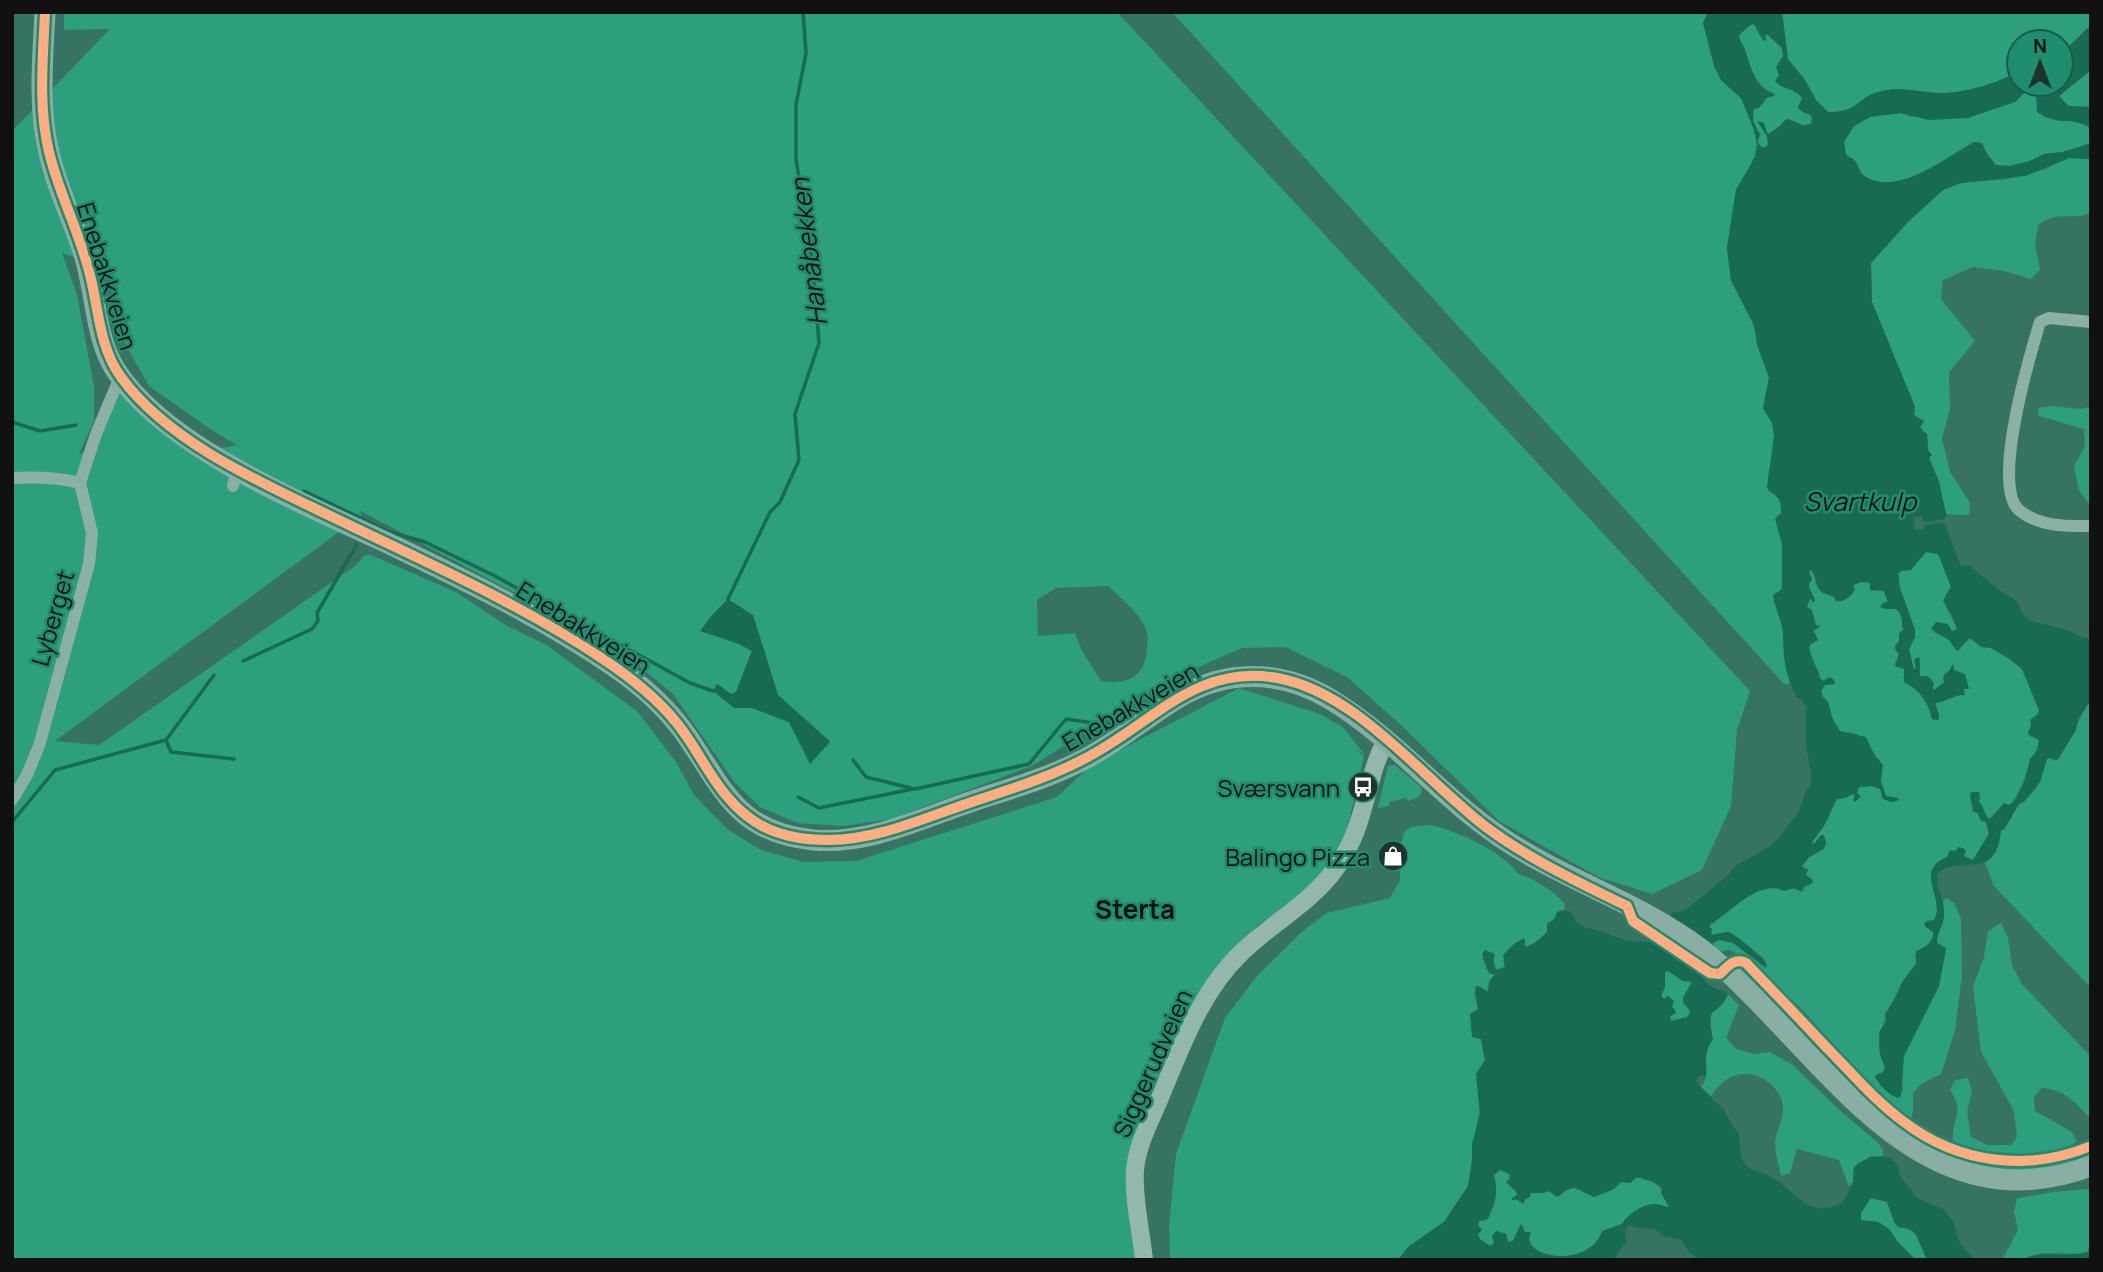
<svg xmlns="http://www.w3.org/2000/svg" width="2103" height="1272" font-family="Manrope,sans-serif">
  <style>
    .green { fill: #2c9f7f; fill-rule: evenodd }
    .water { fill: #176b55; fill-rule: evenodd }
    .pier { fill: #377363 }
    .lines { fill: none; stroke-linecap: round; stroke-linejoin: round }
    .stream { stroke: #176b55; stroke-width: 3.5 }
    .street { stroke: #8bb0a6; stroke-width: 12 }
    .secondary { stroke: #93b6ad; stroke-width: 18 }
    .primary { stroke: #89aea4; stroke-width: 21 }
    .cycleway-casing { stroke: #1e8c6e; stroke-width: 15 }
    .cycleway { stroke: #ffac80; stroke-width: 10 }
    .labels { text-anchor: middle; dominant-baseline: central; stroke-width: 5; stroke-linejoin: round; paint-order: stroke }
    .street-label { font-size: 24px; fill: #111; stroke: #1e8c6e }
    .poi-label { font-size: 24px; fill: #111; stroke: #1e8c6e; text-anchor: end }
    .water-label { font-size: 26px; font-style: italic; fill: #111; stroke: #1e8c6e }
    .neighbourhood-label { font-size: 26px; font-weight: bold; fill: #111; stroke: #1e8c6e }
  </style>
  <rect width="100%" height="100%" fill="#377363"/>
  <g class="green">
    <path d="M 64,12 L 1117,12 L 1750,691 L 1737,730 L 1731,806 L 1702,870 L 1652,894 L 1598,877 L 1499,821 L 1401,725 L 1347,677 L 1285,647 L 1242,648 L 1203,665 L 1144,695 L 1032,766 L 892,819 L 843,826 L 797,823 L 760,807 L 735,783 L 673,694 L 616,647 L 359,510 L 362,515 L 55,741 L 99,745 L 355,566 L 365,555 L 371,555 L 456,592 L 507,626 L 545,644 L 637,711 L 676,762 L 694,795 L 727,829 L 761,850 L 804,862 L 856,861 L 1057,797 L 1091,765 L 1239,688 L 1320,714 L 1344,728 L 1364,754 L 1355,749 L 1364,756 L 1345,839 L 1311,888 L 1257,926 L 1211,975 L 1150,1095 L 1129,1160 L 1136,1260 L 12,1260 L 12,131 L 110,29 L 64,30 ZM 105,252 L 110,265 L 125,344 L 149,386 L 213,431 L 237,445 L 212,450 L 113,375 C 110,409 113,437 79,454 L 94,421 L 94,386 L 77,295 L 62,253 L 74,257 ZM 1108,586 C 1120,597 1144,617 1147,633 C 1148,637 1147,645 1147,649 C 1145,678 1127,685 1101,681 L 1082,651 L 1075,633 L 1038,636 L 1037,600 L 1056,588 ZM 753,615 L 778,695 L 830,741 L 810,763 L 789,722 L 752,708 L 734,708 L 718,684 L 731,695 L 736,692 L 752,651 L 739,644 Z"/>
    <path d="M 1172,12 L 1708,12 L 1703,24 L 1721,80 L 1741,98 L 1750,117 L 1756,140 L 1760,134 L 1753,120 L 1754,109 L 1764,103 L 1766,98 L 1775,96 L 1774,93 C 1755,86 1752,68 1745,51 C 1743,44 1740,41 1739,35 L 1750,25 L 1754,24 L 1760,36 L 1767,39 L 1765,36 L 1767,34 C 1772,39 1781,46 1783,51 C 1786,60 1778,74 1780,86 L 1798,92 L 1802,98 L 1799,107 L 1812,117 L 1811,124 L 1802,125 L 1788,119 L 1769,134 L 1767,133 L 1766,128 L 1757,121 L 1767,136 L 1768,144 L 1766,147 L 1762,147 L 1757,142 L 1755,157 L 1736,190 L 1727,247 L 1731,281 L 1754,326 L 1757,344 L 1769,378 L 1763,408 C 1766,415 1772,420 1773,428 C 1777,448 1766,470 1768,491 C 1780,496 1781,501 1781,513 L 1776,517 L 1782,544 L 1782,587 L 1781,590 L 1773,595 L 1780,616 L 1783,633 L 1784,656 L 1790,684 L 1784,684 Z"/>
    <path d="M 1782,12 L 2091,12 L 2091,25 L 2061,54 L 2061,42 L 2019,42 L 2019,70 C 2002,83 1963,93 1942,93 C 1922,93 1901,86 1882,91 C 1857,96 1860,113 1828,112 L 1816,100 L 1805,80 L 1788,59 Z"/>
    <polygon points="2091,70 2091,107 2068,106 2059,96"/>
    <path d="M 2025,92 L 2036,94 L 2037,103 L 2058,121 L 2078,121 L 2091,128 L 2091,143 L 2063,152 L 2044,154 L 2030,161 L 2010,166 L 1996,165 L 1987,154 L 1982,143 L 1974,142 C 1947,157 1900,195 1868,178 C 1857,172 1861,169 1855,161 C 1852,158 1849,157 1846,155 L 1844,142 L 1854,126 L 1870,117 L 1901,113 L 1912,117 L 2015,102 Z"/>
    <path d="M 2069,158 L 2091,159 L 2091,213 C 2070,221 2060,210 2038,225 L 2035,245 L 2040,269 L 2031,279 L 2004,271 L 1973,267 L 1943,280 L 1941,299 L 1975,341 L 1949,372 L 1950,409 L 1942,439 L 1950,472 L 1970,503 L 1969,515 L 1946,514 L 1939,482 L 1929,458 L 1927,433 L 1925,433 L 1920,427 L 1924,423 L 1914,415 L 1915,407 L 1872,302 L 1871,263 L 1909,221 L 1943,190 L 1961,183 L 2007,179 L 2042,170 Z"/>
    <polygon points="2053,406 2079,409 2091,407 2091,507 2079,490 2074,466 2085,446 2084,429 2039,416 2038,408"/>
    <path d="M 1926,552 L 1938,554 L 1945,568 L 1945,574 L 1948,578 L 1951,587 C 1949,590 1946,593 1945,597 C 1941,606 1955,619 1957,629 L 1952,631 L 1937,622 L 1933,632 L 1949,639 L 1955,649 L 1959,651 L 1967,639 L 1973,639 L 1981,647 L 1991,648 L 2013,661 L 2022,669 L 2039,710 L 2038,714 L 2032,718 L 2031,726 L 2028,732 L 2029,736 L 2039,740 C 2037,754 2034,751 2031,761 C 2025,776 2022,789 2012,803 L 2009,805 L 2004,803 L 1989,819 C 1984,814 1984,807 1979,802 L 1979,792 L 1972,792 L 1970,798 L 1973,812 L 1978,813 L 1982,822 L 1986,822 L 1989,834 L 1973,860 L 1950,850 L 1947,857 C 1914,870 1943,895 1937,914 C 1935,920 1929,923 1925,927 L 1933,932 C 1934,944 1923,947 1915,954 L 1916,964 C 1901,980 1879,1025 1879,1046 C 1879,1053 1883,1060 1885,1067 L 1883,1072 L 1903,1092 L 1902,1063 L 1904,1056 L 1939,986 L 1946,951 L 1937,943 L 1937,934 L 1944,920 L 1943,901 L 1947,898 L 1954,903 L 1961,918 L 1962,975 L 1955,1030 L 1941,1074 L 1921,1084 L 1913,1093 L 1913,1111 L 1910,1122 L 1885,1102 L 1802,1009 L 1747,960 L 1730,950 L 1717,952 L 1714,949 L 1714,943 L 1719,940 L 1733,943 L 1765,968 L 1762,957 L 1728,932 L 1712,935 C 1710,932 1708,929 1710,925 C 1713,919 1753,893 1760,890 C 1773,885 1793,887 1803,891 C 1805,882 1809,885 1806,874 L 1808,870 L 1802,866 L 1809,857 L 1816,854 L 1816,843 L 1812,844 L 1812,841 L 1825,824 L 1837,799 L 1845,798 L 1852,794 L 1855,796 L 1860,795 L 1857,793 L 1859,787 L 1872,786 L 1880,789 L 1883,799 L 1892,802 L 1900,799 L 1886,796 L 1881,781 L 1880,761 L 1857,734 L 1840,731 L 1838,729 L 1829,711 L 1829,705 L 1822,697 L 1821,691 L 1825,685 L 1835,684 L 1834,680 L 1823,681 L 1820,678 C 1818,666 1810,658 1809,646 L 1814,643 L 1816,635 L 1813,631 L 1818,629 L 1807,607 L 1810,599 L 1815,602 C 1814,591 1805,589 1812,578 L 1808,571 L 1812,571 L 1815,578 L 1816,585 L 1833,596 L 1836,601 L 1843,601 L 1851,595 L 1853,585 L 1861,582 L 1870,582 L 1870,590 L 1884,591 L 1888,602 L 1883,603 L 1885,609 L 1896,609 C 1905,617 1900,624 1904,630 L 1900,632 L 1899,641 L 1895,645 L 1895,650 L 1899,654 L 1895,663 L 1896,667 L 1904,667 L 1905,672 L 1903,678 C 1919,690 1927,701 1933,720 L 1939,719 L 1935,703 L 1943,702 L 1948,697 L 1953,697 L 1964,692 L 1964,688 L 1969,689 L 1964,674 L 1954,671 L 1954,666 L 1952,665 L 1950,670 L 1944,674 L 1944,682 L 1934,690 L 1928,676 L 1920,676 L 1920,658 L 1915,658 L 1916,669 L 1913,668 L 1909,649 L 1915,637 L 1915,630 L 1900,588 L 1898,574 L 1901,571 L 1911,570 Z"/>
    <path d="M 2091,700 L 2091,988 L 1994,886 L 1985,863 C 1997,852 1994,846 2000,833 C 2002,829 2015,809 2018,806 C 2026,798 2035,792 2040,781 C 2043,774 2045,766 2047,759 L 2050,758 L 2056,761 L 2059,758 C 2071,739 2078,719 2091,700 Z"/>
    <path d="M 1395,765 L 1422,788 C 1422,797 1415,799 1408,801 L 1406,798 L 1389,802 L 1389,806 L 1378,808 L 1388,766 Z"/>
    <path d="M 1428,825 C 1452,828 1506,853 1518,874 C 1529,876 1552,890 1560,899 C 1565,903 1564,904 1565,910 L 1560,910 L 1554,919 L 1547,924 L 1547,932 L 1543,937 L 1527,948 L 1525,947 L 1525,939 L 1514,944 L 1503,961 L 1505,967 L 1497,970 C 1493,965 1492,961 1495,956 L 1482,957 L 1487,970 L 1495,975 L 1489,982 L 1487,992 L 1478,986 L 1474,993 L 1478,1009 L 1475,1038 L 1481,1039 L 1485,1060 L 1476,1074 L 1480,1110 L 1477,1122 L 1468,1186 L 1444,1222 L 1408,1247 L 1398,1260 L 1170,1260 L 1169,1225 L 1176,1154 L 1225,1018 L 1257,976 L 1304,930 L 1327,913 L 1390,898 L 1400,880 L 1400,849 L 1404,832 L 1411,827 Z"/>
    <path d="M 2001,923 L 2008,937 L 2012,966 L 2022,984 L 2091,1057 L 2091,1119 C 2076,1104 2065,1089 2042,1088 L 2034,1097 L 2035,1111 L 2072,1132 L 2077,1142 L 2058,1151 L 2023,1154 L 1974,1151 L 1953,1141 C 1951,1117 1966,1114 1950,1090 L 1955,1080 L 1968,1078 L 1972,1090 L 1967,1112 L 1971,1137 L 1987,1145 L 2011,1145 L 2017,1137 L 2014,1111 L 1981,1052 L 1973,986 L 1984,957 L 1988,931 Z"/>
    <polygon points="1740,963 1749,969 1779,1001 1776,1003 1747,980 1733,967"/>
    <polygon points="1668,971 1683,981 1692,982 1683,998 1690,1013 1687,1017 1671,1021 1670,1016 1675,1013 1672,1006 1674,1001 1668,996 1664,999 1661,996 1665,987 1665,972"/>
    <path d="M 1728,994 L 1739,1005 L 1726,1038 L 1736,1049 L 1755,1054 L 1770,1052 L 1793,1065 L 1835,1106 L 1878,1143 L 1883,1150 L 1883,1156 L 1870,1157 L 1854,1167 L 1853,1182 L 1849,1187 L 1839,1160 L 1797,1149 L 1790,1173 L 1781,1176 C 1779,1165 1775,1154 1775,1143 C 1775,1133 1782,1122 1783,1111 C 1785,1092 1764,1073 1744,1074 C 1727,1075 1719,1085 1710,1098 L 1701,1087 C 1703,1084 1706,1080 1706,1076 C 1709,1059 1699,1058 1713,1039 C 1705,1002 1716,1019 1728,994 Z"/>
    <polygon points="1822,1050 1826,1050 1888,1112 1919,1137 1915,1139 1854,1093"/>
    <path d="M 1934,1144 C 1990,1166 2034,1173 2091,1149 L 2091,1158 L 2050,1170 L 1994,1171 L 1934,1151 Z"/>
    <path d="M 1500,1170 L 1510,1174 L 1510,1186 L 1516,1192 L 1517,1195 L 1511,1199 L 1524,1201 L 1531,1193 L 1542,1193 L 1549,1191 L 1554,1195 L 1560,1196 L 1565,1190 L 1574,1188 L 1594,1197 L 1614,1189 L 1621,1182 L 1630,1183 L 1637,1177 C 1658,1183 1663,1186 1669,1208 L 1652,1204 L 1617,1227 L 1602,1231 C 1589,1270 1518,1258 1531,1232 L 1525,1232 L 1522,1224 L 1520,1225 L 1513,1241 L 1508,1242 L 1506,1234 L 1496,1231 L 1492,1236 L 1494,1243 L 1491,1246 C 1485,1242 1478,1241 1477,1233 L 1481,1231 L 1478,1226 L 1479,1221 L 1485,1221 C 1497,1208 1498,1191 1494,1175 Z"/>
    <polygon points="2088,1189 2091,1192 2091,1232 2088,1251 2081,1254 2044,1253 2030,1256 2022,1260 2002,1260 2018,1230 2014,1212 2017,1198 2053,1192"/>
    <path d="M 1869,1199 L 1882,1199 L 1887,1202 L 1898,1227 C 1921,1231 1920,1240 1927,1260 L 1916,1260 L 1898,1242 L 1889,1229 L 1879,1222 L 1861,1220 L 1861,1213 Z"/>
  </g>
  <g class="water">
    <path d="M 1708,12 L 1782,12 L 1788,59 L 1805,80 L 1816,100 L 1828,112 C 1860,113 1857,96 1882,91 C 1901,86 1922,93 1942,93 C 1963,93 2002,83 2019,70 L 2019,84 L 2061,84 L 2061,54 L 2091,25 L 2091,70 L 2059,96 L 2068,106 L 2091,107 L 2091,128 C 2070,116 2056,126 2037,112 L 2036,94 L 2025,92 L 2015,102 L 1968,118 L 1929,120 L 1901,113 L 1870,117 L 1854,126 L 1844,142 L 1846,155 C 1849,157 1852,158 1855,161 C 1861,169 1857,172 1868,178 C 1900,195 1947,157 1974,142 L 1982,143 L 1987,154 L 1996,165 L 2010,166 L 2030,161 L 2044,154 L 2063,152 L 2091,143 L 2091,159 L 2069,158 L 2025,176 L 1961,183 L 1943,190 L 1909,221 L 1871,263 L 1872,302 L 1915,407 L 1914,415 L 1924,421 L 1920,427 L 1925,433 L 1927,433 L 1928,450 L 1932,455 L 1929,458 L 1939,482 L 1946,514 L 1944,522 L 1960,564 L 1963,566 L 1970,566 L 1998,589 L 2017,601 L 2024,616 L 2029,620 L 2070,631 L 2078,636 L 2091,639 L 2091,700 L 2078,719 L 2076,730 L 2059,758 L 2056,760 L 2050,758 L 2047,759 L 2040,782 L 2024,802 L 2019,804 L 2005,828 L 2001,831 C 1995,884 1962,852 1937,874 C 1936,889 1945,900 1944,915 C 1944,925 1937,932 1937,943 L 1946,948 L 1939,986 L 1904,1056 L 1901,1096 L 1898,1098 C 1888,1094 1880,1086 1875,1077 L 1876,1075 L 1883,1072 L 1885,1067 L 1880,1055 L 1879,1032 L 1886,1022 L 1885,1014 L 1896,997 L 1902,982 L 1916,964 L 1916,951 C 1925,948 1934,942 1933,932 L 1924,925 L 1926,921 L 1934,920 C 1946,899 1913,871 1947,857 L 1950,850 L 1955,851 L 1959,847 L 1963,848 L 1966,851 L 1964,855 L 1965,857 L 1973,860 L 1989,834 L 1986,822 L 1980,820 L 1978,813 L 1973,812 L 1973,810 L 1970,794 L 1972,792 L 1979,792 L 1980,796 L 1979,802 C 1984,807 1984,815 1989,819 L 1993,817 L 2004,803 L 2009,805 L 2015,800 L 2025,780 L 2030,759 L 2037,751 L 2039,740 L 2028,734 L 2031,726 L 2030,720 L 2038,714 L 2039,710 L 2022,669 L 2008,658 L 1991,648 L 1981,647 L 1970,638 L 1957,651 L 1949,640 L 1931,629 L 1936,622 L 1948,624 L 1952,631 L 1957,629 L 1952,615 L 1943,601 L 1951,587 L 1938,554 L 1926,552 L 1911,570 L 1901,571 L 1898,574 L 1900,588 L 1915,630 L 1915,637 L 1909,649 L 1914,670 L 1916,667 L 1914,660 L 1919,657 L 1920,676 C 1928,677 1931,676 1934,685 L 1932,688 L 1934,690 L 1944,683 L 1943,677 L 1950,670 L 1953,664 L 1954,670 L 1965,674 L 1969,689 L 1964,689 L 1965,695 C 1953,695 1946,702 1935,703 L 1939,715 L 1939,720 L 1932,719 C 1928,701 1920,690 1904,682 L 1904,669 L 1895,666 L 1899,654 L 1895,648 L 1899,641 L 1899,633 L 1904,630 C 1900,624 1905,617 1896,609 L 1885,609 L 1880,607 L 1883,603 L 1888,602 L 1884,591 L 1870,590 L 1870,583 L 1861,582 L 1853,585 L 1855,589 C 1852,596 1844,602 1836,601 L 1833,596 C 1813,592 1820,585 1812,571 L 1809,571 L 1812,580 L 1809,583 L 1809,589 L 1815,599 L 1812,604 L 1812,599 L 1810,599 L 1807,607 L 1812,610 L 1816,625 L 1821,626 L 1813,630 L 1818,639 L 1817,641 L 1810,644 C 1807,655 1817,666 1820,679 L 1823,681 L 1830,677 L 1834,680 L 1835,684 L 1825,685 L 1821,691 L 1823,697 L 1828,702 L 1833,720 L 1840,731 L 1866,737 L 1875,756 L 1883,765 L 1881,781 L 1886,796 L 1898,798 L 1899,800 L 1892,802 L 1883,799 L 1880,789 L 1872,786 L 1859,787 L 1857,793 L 1861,797 L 1855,802 L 1853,800 L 1855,795 L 1853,794 L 1845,798 L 1837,799 C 1831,807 1830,816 1825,824 C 1822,830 1815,837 1812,843 L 1814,844 L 1821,835 L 1824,835 L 1826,843 L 1824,849 L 1809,857 L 1802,866 L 1804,869 L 1808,869 L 1806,875 L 1812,879 L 1813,883 L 1804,887 L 1801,892 C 1793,886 1792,889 1784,891 C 1759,878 1730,913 1711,924 L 1709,927 L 1712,929 L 1711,935 C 1717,934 1724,932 1729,932 C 1734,933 1758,954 1762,958 C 1767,962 1766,964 1767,968 L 1733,943 L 1719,940 L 1711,943 L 1700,935 L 1706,966 L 1704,974 L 1705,981 L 1709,985 L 1728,994 C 1716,1020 1705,1002 1713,1039 C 1704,1052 1706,1061 1706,1076 L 1700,1076 L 1697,1078 L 1696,1082 L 1724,1110 L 1733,1127 L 1739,1133 C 1740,1144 1739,1157 1746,1165 C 1752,1172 1764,1172 1771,1177 C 1800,1193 1806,1221 1843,1202 L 1853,1182 L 1854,1167 L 1859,1163 L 1870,1157 L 1883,1156 L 1890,1158 L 1897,1164 L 1900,1176 L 1917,1198 L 1943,1209 L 1953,1221 L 1960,1244 L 1975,1260 L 1927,1260 L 1915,1233 L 1910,1229 L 1898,1227 L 1894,1222 L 1887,1202 L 1871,1198 L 1861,1213 L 1861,1220 L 1878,1222 L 1889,1229 L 1898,1242 L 1916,1260 L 1700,1260 L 1690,1253 L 1681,1240 L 1664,1236 L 1655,1229 L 1639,1228 L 1630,1225 L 1625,1229 L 1626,1242 L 1613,1260 L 1398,1260 L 1408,1247 L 1444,1222 L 1468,1186 L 1472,1164 L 1472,1144 L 1480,1115 L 1476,1074 L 1485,1060 L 1481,1039 L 1472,1037 L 1470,1014 L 1478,1009 L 1475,987 L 1478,986 L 1488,992 L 1490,980 L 1495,975 L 1489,973 L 1482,954 L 1485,950 L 1495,954 L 1493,959 L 1496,970 L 1505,967 L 1503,955 L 1514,944 L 1524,938 L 1525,947 L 1535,943 L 1547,932 L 1547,924 L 1554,920 L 1557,912 L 1565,910 L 1571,912 C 1578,930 1586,926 1602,932 C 1627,941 1640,946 1668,937 L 1671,914 L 1673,912 L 1683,911 L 1688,908 L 1728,875 L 1735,866 L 1769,847 L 1779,838 L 1799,811 L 1807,789 L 1810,787 L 1811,772 L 1806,747 L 1806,707 L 1802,700 L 1796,697 C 1790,684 1785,670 1784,655 C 1783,646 1784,636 1782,627 C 1780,616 1774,606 1773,595 L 1781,590 L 1782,587 L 1782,544 L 1775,519 L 1781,513 C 1781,496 1778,499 1767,488 L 1774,436 L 1772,423 L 1763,408 L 1769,378 L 1757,344 L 1754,325 L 1731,280 L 1727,248 L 1736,190 L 1755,157 L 1757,146 L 1755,132 L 1741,98 L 1721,80 L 1714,66 L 1703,23 ZM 1754,24 L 1763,40 L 1766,41 L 1765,36 L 1767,34 L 1782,48 L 1783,56 L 1776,67 L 1779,75 L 1775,81 C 1782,89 1795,88 1802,98 L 1798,107 C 1801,112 1804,113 1809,114 L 1812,117 L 1811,124 L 1805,126 L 1788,119 L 1785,120 L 1781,125 L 1769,134 L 1767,133 L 1764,123 L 1757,121 L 1767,136 L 1768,144 L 1766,147 L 1762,147 C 1754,142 1760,140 1760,134 C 1755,128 1751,118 1754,109 L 1759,108 L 1766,98 L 1775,95 C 1772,93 1769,92 1765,90 C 1753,82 1750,63 1745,50 C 1743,44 1739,41 1739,35 L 1750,25 ZM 1668,971 L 1683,981 L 1692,982 L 1683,998 L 1683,1003 L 1690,1010 L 1690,1014 L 1687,1017 L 1671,1021 L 1670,1016 L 1675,1014 L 1676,1011 L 1672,1007 L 1674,1001 L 1668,996 L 1664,999 L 1661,996 L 1665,987 L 1665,972 ZM 1500,1170 L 1509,1174 L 1510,1178 L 1506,1182 L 1517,1192 L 1517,1195 L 1512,1198 L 1512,1200 L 1516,1199 L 1524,1204 L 1525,1199 L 1529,1198 L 1531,1193 L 1542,1193 L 1549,1191 L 1557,1197 C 1578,1182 1573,1188 1594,1197 L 1614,1189 L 1621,1182 L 1630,1183 L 1637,1177 L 1654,1182 L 1662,1188 L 1661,1193 L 1669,1207 C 1664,1207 1658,1203 1652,1204 C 1640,1206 1628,1214 1622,1224 L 1602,1231 C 1590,1270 1517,1258 1531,1232 L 1525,1232 L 1521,1224 L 1513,1241 L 1508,1242 L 1506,1234 L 1496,1231 L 1492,1236 L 1494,1243 L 1490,1246 L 1481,1240 L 1478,1235 L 1482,1229 L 1478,1226 L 1479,1221 L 1488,1219 C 1494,1203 1499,1193 1494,1175 Z"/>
    <polygon points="728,599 753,615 778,695 830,742 810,764 789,722 752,708 734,708 713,691 717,684 731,694 736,692 752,651 739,644 700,631 713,614"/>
    <path d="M 2091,1251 L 2091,1260 L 2022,1260 C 2044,1248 2068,1259 2091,1251 Z"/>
  </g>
  <g class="pier">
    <polygon points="1922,516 1923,522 1945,519 1945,523 1924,525 1924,529 1915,530 1913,517"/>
    <polygon points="1661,936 1709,969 1705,974 1654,938"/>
  </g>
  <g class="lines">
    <g class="stream">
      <polyline points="12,422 40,431 76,425"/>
      <polyline points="304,491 390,532 425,542 495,576 690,683 713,691"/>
      <polyline points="728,599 770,512 780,502 799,460 795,414 819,343 813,266 796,159 796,105 806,53 803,12"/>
      <polyline points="243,661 312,629 318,621 317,613 357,544"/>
      <polyline points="166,740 171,752 234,759"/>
      <polyline points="853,760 866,777 915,789 1029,764 1066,719 1107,725 1127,715"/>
      <polyline points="798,797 819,808 913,789"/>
      <polyline points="12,822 55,770 166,740 214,675"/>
    </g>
    <g class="street">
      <path d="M 2091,322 L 2049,318 L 2040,322 C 2030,355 1991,486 2019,510 C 2039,527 2066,526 2091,526"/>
      <path d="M 12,478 C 35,477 58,477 80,483"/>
      <polyline points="80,483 96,434 120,377"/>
      <polyline points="233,486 237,469"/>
      <polyline points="12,800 27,775 39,746 89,564 92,533 80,483"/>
    </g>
    <path class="secondary" d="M 1144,1260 C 1141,1230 1133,1199 1135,1170 C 1137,1145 1150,1122 1159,1100 C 1181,1048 1200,992 1242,952 C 1272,923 1311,903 1336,868 C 1367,825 1364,782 1386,740"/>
    <path class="primary" d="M 45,12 C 43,57 38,104 48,148 C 55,184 72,217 83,251 C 96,289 94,335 115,369 C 166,450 315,508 400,549 C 473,584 547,620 615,667 C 641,685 665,706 684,732 C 723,787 735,832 813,840 C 867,845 920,819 970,802 C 1009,789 1049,778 1085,759 C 1118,742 1145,718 1176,699 C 1225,669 1280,669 1330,699 C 1393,737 1439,795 1499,836 C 1563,880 1639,902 1701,949 C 1819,1041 1910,1233 2091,1166"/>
    <g class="cycleway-casing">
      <path id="cycleway" d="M 45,12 C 43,59 38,106 49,152 C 59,194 80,233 90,275 C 99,310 99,347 121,377 C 170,445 271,487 345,523 C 432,565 522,605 603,659 C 630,677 655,696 676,722 C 690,739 700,758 712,776 C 741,821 773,840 828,840 C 874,840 920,820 963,805 C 1004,791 1046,779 1084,759 C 1150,726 1195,663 1277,678 C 1357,692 1423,779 1486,827 C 1529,859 1578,882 1627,906 L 1633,921 L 1710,973 L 1720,974 C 1727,967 1735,957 1746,963 C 1773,991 1800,1019 1827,1048 C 1852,1073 1875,1101 1904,1122 C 1959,1164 2028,1172 2091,1146"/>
    </g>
    <use href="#cycleway" class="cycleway"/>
  </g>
  <defs>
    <g id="bus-disc" transform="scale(1.575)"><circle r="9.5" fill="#1e332e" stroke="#1e8c6e"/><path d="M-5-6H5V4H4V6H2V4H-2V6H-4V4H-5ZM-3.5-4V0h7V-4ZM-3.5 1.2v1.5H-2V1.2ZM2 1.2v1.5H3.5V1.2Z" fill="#fff"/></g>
    <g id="shop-disc" transform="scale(1.575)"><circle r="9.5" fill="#1e332e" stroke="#1e8c6e"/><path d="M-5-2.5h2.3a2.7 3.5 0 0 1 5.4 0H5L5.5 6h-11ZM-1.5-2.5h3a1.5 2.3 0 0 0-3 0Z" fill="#fff"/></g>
  </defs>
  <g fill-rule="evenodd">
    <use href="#bus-disc" x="1363" y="787"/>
    <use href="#shop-disc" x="1393" y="856"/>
  </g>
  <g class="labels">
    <g class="street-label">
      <text transform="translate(108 276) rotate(73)">Enebakkveien</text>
      <text transform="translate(52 618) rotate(-74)">Lyberget</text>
      <text transform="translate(584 627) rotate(32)">Enebakkveien</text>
      <text transform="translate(1130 706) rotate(-30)">Enebakkveien</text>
      <text transform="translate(1152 1063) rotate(-66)">Siggerudveien</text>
    </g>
    <g class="poi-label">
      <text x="1340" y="787">Sværsvann</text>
      <text x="1370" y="856">Balingo Pizza</text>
    </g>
    <g class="water-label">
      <text transform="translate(808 252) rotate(-97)">Hanåbekken</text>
      <text x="1860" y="501">Svartkulp</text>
    </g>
    <g class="neighbourhood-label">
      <text x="1135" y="909">Sterta</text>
    </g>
  </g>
  <rect width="2103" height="1272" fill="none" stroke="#111111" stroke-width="28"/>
  <g transform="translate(2040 63)"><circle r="33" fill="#1e8c6e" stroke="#195b49" stroke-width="2"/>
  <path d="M0-5L12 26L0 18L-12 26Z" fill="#1e332e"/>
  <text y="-10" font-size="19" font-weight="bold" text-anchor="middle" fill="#111111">N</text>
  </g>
</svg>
